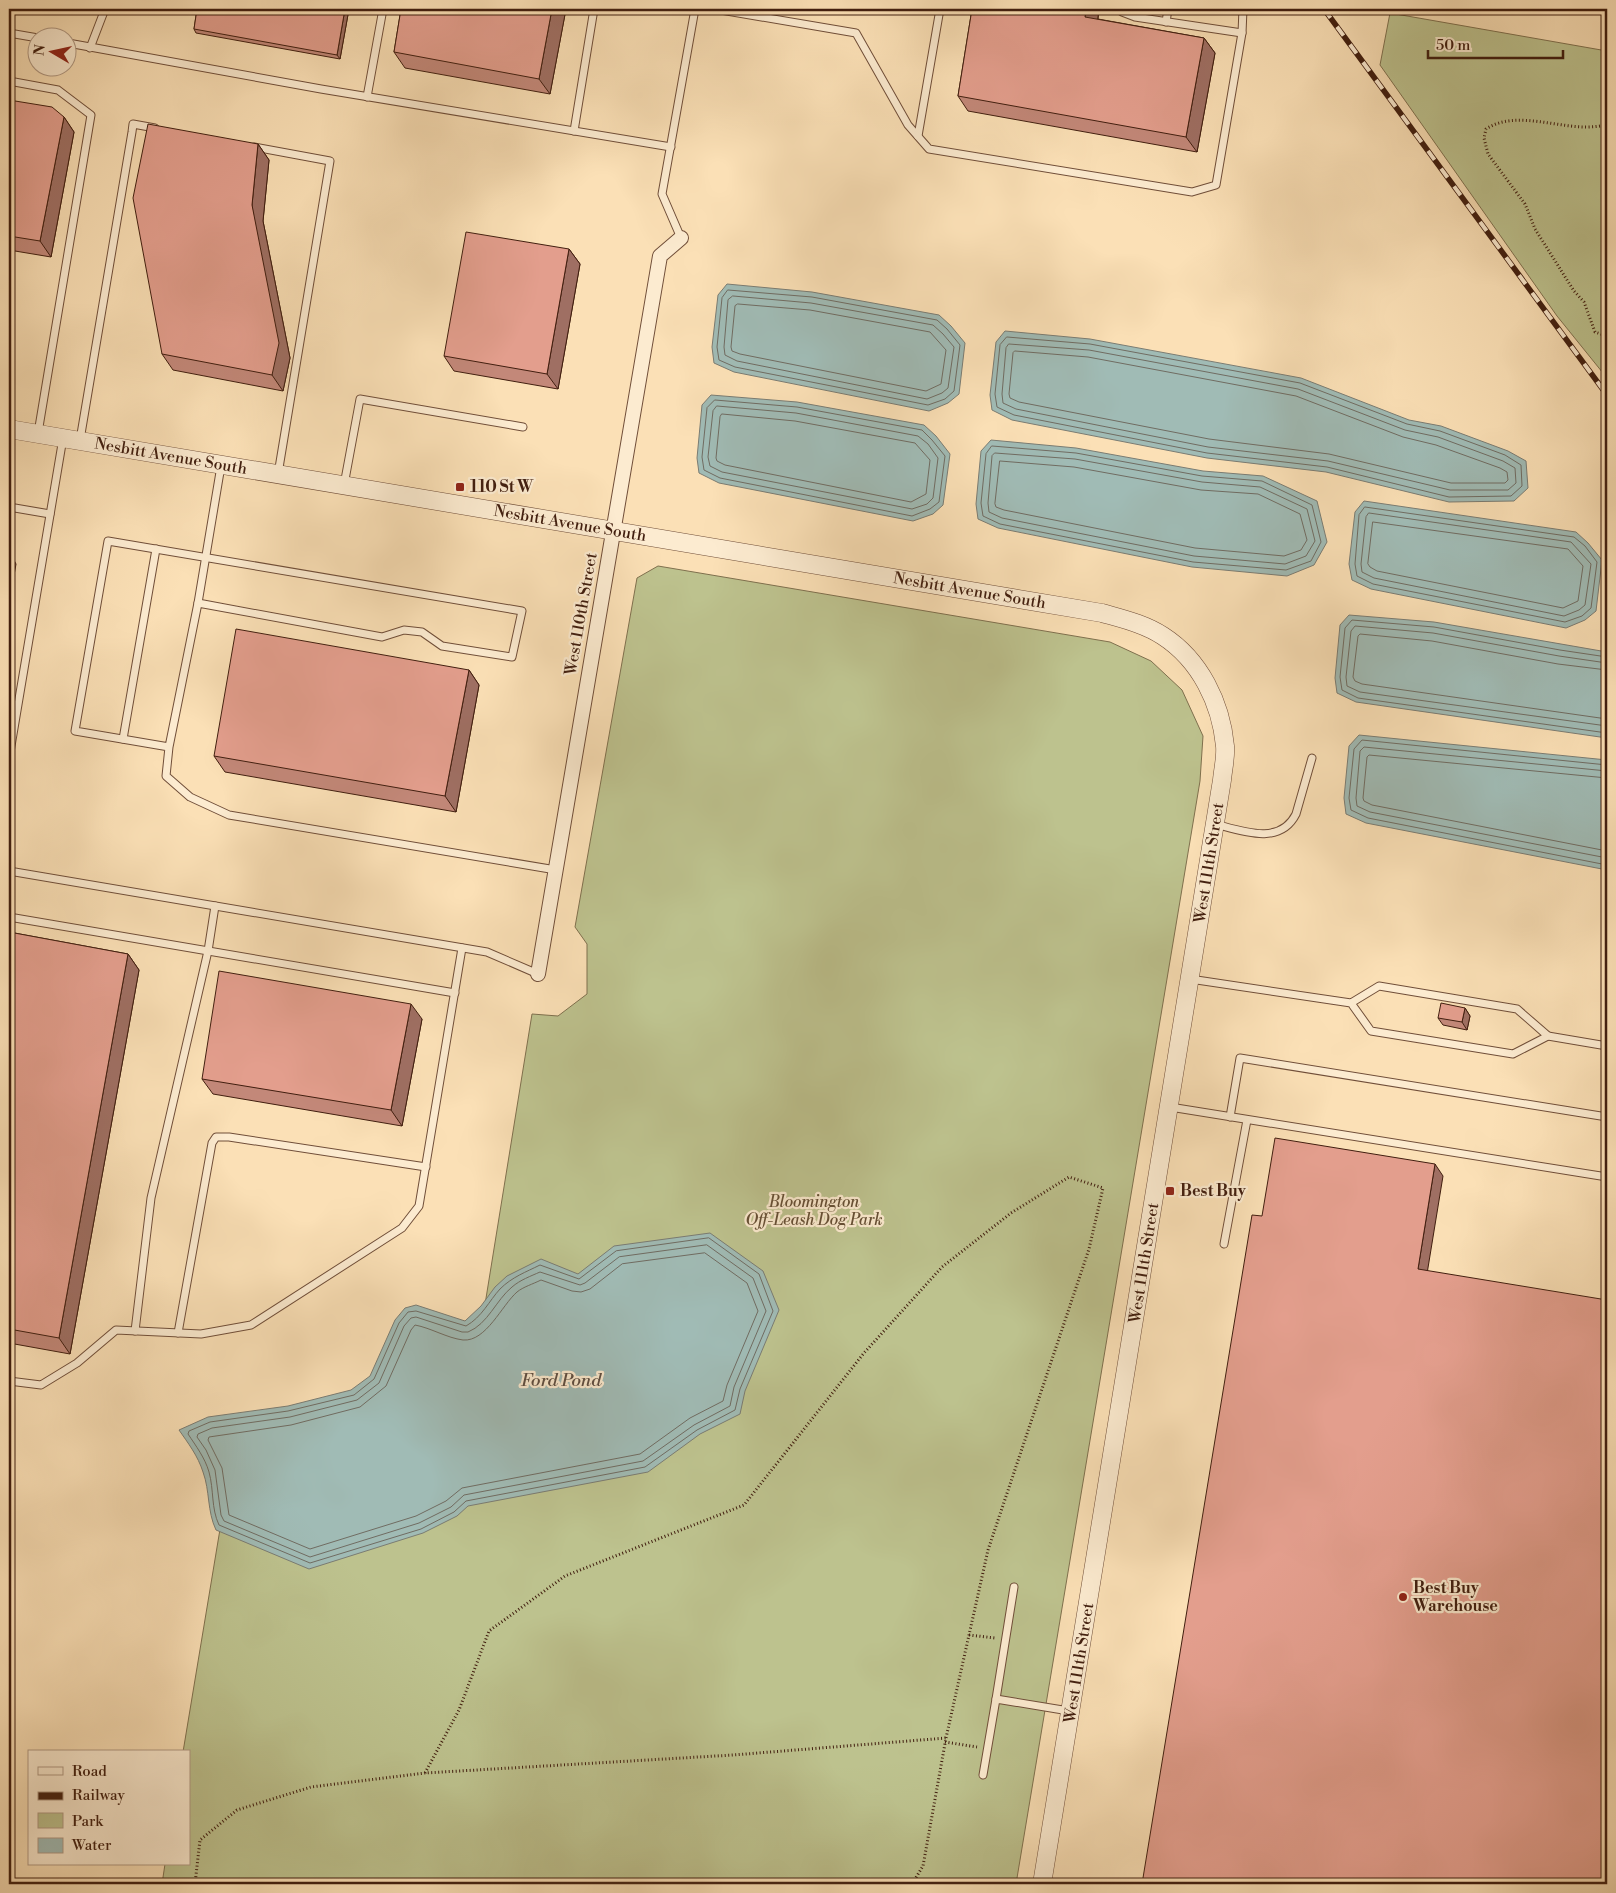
<svg xmlns="http://www.w3.org/2000/svg" width="1616" height="1893" font-family="'Libre Bodoni',serif">
  <style>
    .green { fill: #bdc28e; stroke: #7f704e }
    .water { fill: #a0bbb5; stroke: #7a7c73 }
    .lines { fill: none; stroke-linecap: round; stroke-linejoin: round }
    .shore { stroke: #706c62; stroke-width: 1 }
    .service-casing { stroke: #704e39; stroke-width: 9 }
    .minor-casing { stroke: #704e39; stroke-width: 16 }
    .tertiary-casing { stroke: #704e39; stroke-width: 19 }
    .path { stroke: #411e0f; stroke-width: 3; stroke-dasharray: 1 2.5; stroke-linecap: butt }
    .service { stroke: #fcebd0; stroke-width: 7 }
    .minor { stroke: #fcebd0; stroke-width: 14 }
    .tertiary { stroke: #fcebd0; stroke-width: 18 }
    .rail-casing { stroke: #411e0f; stroke-width: 5.5 }
    .rail { stroke: #fcebd0; stroke-width: 4; stroke-dasharray: 11; stroke-linecap: butt }
    .wall { fill: #c38879; stroke: #411e0f }
    .shaded-wall { fill: #9f6f63; stroke: #411e0f }
    .building { fill: #e39e8d; stroke: #411e0f }
    .poi-dot { fill: #8f2418; stroke: #fcebd0; stroke-width: 2 }
    .labels { text-anchor: middle; dominant-baseline: central; stroke-width: 4.5; stroke-linejoin: round; paint-order: stroke }
    .street-label { font-size: 16px; fill: #411e0f; stroke: #fcebd0 }
    .poi-label { font-size: 16px; font-weight: bold; fill: #411e0f; stroke: #fcebd0; text-anchor: start }
    .park-label { font-size: 16px; font-style: italic; fill: #664f35; stroke: #fcebd0 }
    .water-label { font-size: 18px; font-style: italic; fill: #5e4d41; stroke: #fcebd0 }
  </style>
  <rect width="100%" height="100%" fill="#fbe0b6"/>
  <filter id="stains"><feTurbulence type="fractalNoise" baseFrequency=".004" numOctaves="4"/><feColorMatrix values="0 0 0 0 .2 0 0 0 0 .09 0 0 0 0 .02 0 0 0 .5 -.17"/></filter>
  <radialGradient id="worn" r=".72"><stop offset=".6" stop-color="#630" stop-opacity="0"/><stop offset="1" stop-color="#630" stop-opacity=".3"/></radialGradient>
  <g class="green">
    <polygon points="1390,13 1607,51 1607,378 1557,316 1380,65"/>
    <polygon points="658,566 1110,642 1151,661 1182,690 1203,736 1200,781 1016,1884 162,1884 165,1864 189,1864 189,1752 183,1752 231,1463 454,1496 532,1014 558,1016 587,994 587,944 575,927 637,578"/>
  </g>
  <g class="water">
    <polygon points="727,284 812,292 939,315 951,326 965,343 959,394 948,403 929,411 734,372 714,363 712,347 718,295"/>
    <polygon points="1005,331 1090,339 1301,378 1409,420 1441,426 1508,451 1526,461 1528,488 1514,501 1449,502 1326,472 1207,458 1012,420 992,410 990,395 996,342"/>
    <polygon points="711,395 797,402 924,425 936,436 950,454 943,505 933,514 913,521 719,483 699,473 697,458 702,405"/>
    <polygon points="991,440 1076,448 1203,471 1263,476 1317,501 1327,542 1314,565 1287,576 1192,567 998,528 978,519 976,504 981,451"/>
    <polygon points="1364,501 1576,532 1588,543 1602,560 1596,611 1585,620 1566,628 1371,589 1352,580 1349,564 1355,512"/>
    <polygon points="1349,615 1434,622 1607,652 1607,738 1356,702 1337,693 1335,678 1340,625"/>
    <polygon points="1359,735 1607,760 1607,870 1366,823 1346,814 1344,798 1349,746"/>
    <path d="M 710,1233 L 763,1271 L 779,1310 L 745,1391 L 740,1414 L 700,1434 L 648,1472 L 468,1506 L 457,1516 L 423,1533 L 309,1569 L 216,1530 C 207,1511 210,1491 203,1472 C 198,1456 188,1443 179,1430 L 208,1417 L 288,1406 L 351,1390 L 370,1376 L 395,1320 L 405,1308 L 416,1305 L 465,1321 L 481,1306 L 495,1287 L 507,1276 L 541,1259 L 578,1274 L 614,1246 Z"/>
  </g>
  <g class="lines">
    <g class="shore">
      <polygon points="728,290 812,297 937,320 947,329 960,345 954,391 945,399 928,405 735,367 719,360 717,347 722,298"/>
      <polygon points="733,296 811,303 933,325 943,334 954,347 948,388 942,393 927,399 737,361 725,355 724,347 728,300"/>
      <polygon points="738,304 810,310 930,332 946,350 941,384 926,391 740,354 732,351 731,347 735,306"/>
      <polygon points="1007,337 1090,344 1300,383 1407,424 1440,431 1505,455 1521,465 1522,486 1511,496 1449,497 1327,467 1207,453 1014,415 997,407 995,394 1000,345"/>
      <polygon points="1009,344 1089,350 1298,389 1405,430 1438,437 1503,461 1515,468 1516,483 1508,490 1450,490 1328,461 1208,447 1016,409 1003,403 1002,394 1006,348"/>
      <polygon points="1015,351 1088,357 1296,396 1403,437 1436,445 1500,468 1507,472 1508,480 1505,483 1451,483 1329,454 1209,439 1019,402 1010,398 1009,394 1013,353"/>
      <polygon points="715,400 797,407 922,430 932,440 945,456 939,502 930,509 912,516 720,478 704,470 702,457 707,408"/>
      <polygon points="717,406 796,413 918,436 928,444 938,458 933,498 927,504 912,509 722,472 710,466 708,457 713,411"/>
      <polygon points="722,414 795,421 915,443 930,460 926,494 911,502 725,465 717,461 716,458 720,417"/>
      <polygon points="992,446 1076,453 1202,476 1262,481 1312,505 1321,542 1311,561 1286,570 1193,562 1000,524 983,516 981,503 986,454"/>
      <polygon points="995,453 1075,459 1202,482 1260,487 1307,509 1315,541 1306,556 1285,564 1194,556 1002,518 989,512 988,503 992,456"/>
      <polygon points="1000,461 1074,467 1201,490 1258,494 1300,514 1307,540 1301,550 1284,556 1195,548 1004,510 996,507 995,504"/>
      <polygon points="1365,507 1574,537 1585,546 1597,562 1591,608 1582,616 1565,622 1373,584 1357,576 1355,564 1359,515"/>
      <polygon points="1369,513 1571,542 1591,564 1585,605 1579,610 1564,616 1374,578 1362,572 1361,564 1366,517"/>
      <polygon points="1373,522 1568,549 1583,566 1578,601 1563,608 1377,571 1370,567 1368,564"/>
      <polyline points="1607,657 1560,650 1434,627 1352,620 1345,628 1340,677 1342,690 1358,698 1607,733"/>
      <polyline points="1607,663 1559,656 1433,633 1355,626 1351,631 1346,677 1347,686 1360,692 1607,726"/>
      <polyline points="1607,670 1558,664 1432,641 1360,634 1358,636 1353,677 1355,681 1362,684 1607,719"/>
      <polyline points="1607,765 1362,740 1354,749 1349,798 1351,810 1368,818 1607,865"/>
      <polyline points="1607,771 1364,747 1360,751 1356,798 1357,806 1370,812 1607,858"/>
      <polyline points="1607,778 1369,755 1367,757 1363,798 1364,801 1372,805 1607,851"/>
      <path d="M 709,1238 L 759,1274 L 773,1311 L 740,1389 L 735,1410 L 697,1430 L 645,1467 L 466,1501 L 454,1512 L 421,1529 L 310,1563 L 219,1525 C 211,1508 214,1490 209,1472 C 205,1458 196,1446 188,1434 L 189,1431 L 210,1422 L 288,1411 L 354,1395 L 374,1379 L 399,1323 L 408,1312 L 416,1311 L 466,1326 C 482,1317 489,1301 500,1289 C 512,1277 526,1272 540,1265 L 579,1279 L 616,1251 Z"/>
      <path d="M 707,1245 L 753,1278 L 766,1311 L 734,1387 L 730,1406 L 694,1425 L 643,1461 L 464,1495 L 451,1507 L 419,1523 L 310,1557 L 224,1521 L 221,1515 L 215,1470 L 206,1450 L 197,1437 L 198,1434 L 212,1428 L 290,1417 L 357,1400 L 379,1383 L 404,1326 L 411,1318 L 416,1317 L 462,1332 L 468,1332 C 488,1324 496,1300 512,1287 C 520,1280 531,1276 540,1272 L 580,1285 L 585,1283 L 619,1257 Z"/>
      <path d="M 705,1253 L 747,1283 L 758,1311 L 727,1385 L 723,1401 L 690,1418 L 640,1454 L 462,1488 L 446,1501 L 416,1516 L 310,1549 L 229,1515 L 222,1468 L 208,1440 L 209,1437 L 291,1425 L 360,1407 L 386,1386 L 411,1330 L 415,1325 C 431,1328 447,1338 463,1340 C 486,1342 502,1305 517,1292 C 523,1287 533,1284 541,1280 L 572,1291 L 581,1292 L 590,1289 L 622,1264 Z"/>
    </g>
    <g class="service-casing">
      <g id="service">
        <polyline points="715,9 856,33 908,125 929,149 1192,192 1216,185 1242,33 1243,9"/>
        <polyline points="1121,9 1122,12 1135,17 1242,33"/>
        <polyline points="1166,22 1168,9"/>
        <polyline points="9,33 38,38"/>
        <polyline points="68,43 321,89 671,147"/>
        <polyline points="90,48 105,9"/>
        <polyline points="9,81 58,90 91,115 38,433"/>
        <polyline points="367,97 383,9"/>
        <polyline points="574,131 594,9"/>
        <polyline points="918,136 940,9"/>
        <polyline points="254,147 330,161 278,474"/>
        <polyline points="681,238 662,194 695,9"/>
        <polyline points="80,440 132,132 133,124 155,128"/>
        <polyline points="344,485 360,399 523,427"/>
        <polyline points="9,507 50,514"/>
        <polyline points="198,603 221,466"/>
        <polyline points="123,739 156,549"/>
        <polyline points="169,747 198,603 382,637 404,630 422,632 442,646 512,657 522,611 108,541 75,731 169,747 166,776 190,797 229,815 556,870"/>
        <polyline points="9,758 63,438"/>
        <path d="M 1215,824 C 1242,831 1280,846 1296,814 L 1312,758"/>
        <polyline points="9,871 487,952 538,974"/>
        <polyline points="9,917 455,993"/>
        <polyline points="1190,979 1351,1003 1371,1031 1513,1054 1548,1036 1517,1009 1379,986 1351,1003"/>
        <polyline points="1548,1036 1607,1046"/>
        <polyline points="1170,1107 1607,1177"/>
        <polyline points="1230,1117 1240,1058 1607,1117"/>
        <polyline points="1224,1244 1247,1120"/>
        <polyline points="135,1331 151,1198 208,951 215,906"/>
        <polyline points="178,1333 212,1143 216,1137 229,1137 426,1167"/>
        <polyline points="9,1381 41,1385 77,1363 116,1330 201,1334 251,1325 402,1228 419,1206 462,948"/>
        <polyline points="996,1699 1014,1587"/>
        <polyline points="983,1775 996,1699 1069,1711"/>
      </g>
    </g>
    <g class="minor-casing">
      <polyline id="minor" points="538,974 660,256 681,238"/>
    </g>
    <g class="tertiary-casing">
      <g id="tertiary">
        <path id="s1" d="M 9,429 L 1102,613 C 1123,619 1145,624 1163,636 C 1200,660 1221,703 1225,746 C 1226,757 1223,769 1222,780 L 1042,1884"/>
      </g>
    </g>
    <g class="path">
      <path d="M 1600,126 C 1563,132 1518,108 1486,129 L 1484,138 L 1488,154 L 1525,204 L 1535,229 L 1574,291 L 1584,302 L 1595,332 L 1607,336"/>
      <polyline points="969,1635 995,1638"/>
      <polyline points="945,1742 977,1747"/>
      <polyline points="425,1773 459,1710 489,1631 565,1576 744,1505 864,1353 942,1267 1011,1213 1069,1177 1103,1188 1089,1249 988,1550 946,1738 923,1866 912,1884"/>
      <polyline points="195,1884 200,1840 237,1810 311,1787 425,1773 733,1755 946,1738"/>
    </g>
    <use href="#service" class="service"/>
    <use href="#minor" class="minor"/>
    <use href="#tertiary" class="tertiary"/>
    <g class="rail-casing">
      <polyline id="rail" points="1324,9 1607,395"/>
    </g>
    <use href="#rail" class="rail"/>
  </g>
  <g class="wall">
    <polygon points="197,9 349,9 340,59 196,33 194,29"/>
    <polygon points="401,9 566,9 550,94 405,68 394,52"/>
    <polygon points="972,9 1099,9 1098,19 1204,38 1215,53 1197,152 968,111 958,96"/>
    <polygon points="9,100 64,117 74,132 51,257 9,250"/>
    <polygon points="258,144 269,160 263,221 290,358 283,391 173,370 162,354"/>
    <polygon points="569,249 580,264 558,389 454,371 444,356"/>
    <polygon points="469,670 479,685 456,812 225,772 214,756"/>
    <polygon points="9,932 128,954 139,970 70,1354 9,1343"/>
    <polygon points="1465,1008 1470,1016 1467,1030 1443,1025 1438,1018"/>
    <polygon points="422,1019 402,1126 213,1094 202,1079"/>
  </g>
  <g class="shaded-wall">
    <polygon points="345,9 349,9 340,59 337,55"/>
    <polygon points="552,9 566,9 550,94 539,79"/>
    <polygon points="1086,9 1099,9 1096,32 1085,17"/>
    <polygon points="1204,38 1215,53 1197,152 1186,137"/>
    <polygon points="64,117 74,132 51,257 40,241"/>
    <polygon points="258,144 269,160 263,221 290,358 283,391 272,375 252,205"/>
    <polygon points="569,249 580,264 558,389 547,374"/>
    <polygon points="9,551 16,564 9,604"/>
    <polygon points="469,670 479,685 456,812 445,796"/>
    <polygon points="128,954 139,970 70,1354 59,1338"/>
    <polygon points="411,1004 422,1019 402,1126 391,1110"/>
    <polygon points="1465,1008 1470,1016 1467,1030 1462,1022"/>
    <polygon points="1435,1164 1443,1176 1426,1280 1418,1269"/>
    <polygon points="1607,1871 1607,1884 1605,1884"/>
  </g>
  <g class="building">
    <polygon points="197,9 345,9 337,55 194,29"/>
    <polygon points="401,9 552,9 539,79 394,52"/>
    <polygon points="972,9 1086,9 1085,17 1204,38 1186,137 958,96"/>
    <polygon points="9,100 52,107 64,117 40,241 9,236"/>
    <polygon points="148,124 258,144 252,205 279,343 272,375 162,354 133,198"/>
    <polygon points="466,232 569,249 547,374 444,356"/>
    <polygon points="236,629 469,670 445,796 214,756"/>
    <polygon points="9,932 128,954 59,1338 9,1329"/>
    <polygon points="219,971 411,1004 391,1110 202,1079"/>
    <polygon points="1441,1003 1465,1008 1462,1022 1438,1018"/>
    <polygon points="1275,1138 1435,1164 1418,1269 1607,1300 1607,1871 1605,1884 1142,1884 1252,1215 1262,1216"/>
  </g>
  <g class="poi-dot">
    <rect x="455" y="482" width="10" height="10" rx="2.5"/>
    <rect x="1165" y="1186" width="10" height="10" rx="2.5"/>
    <circle cx="1403" cy="1597" r="5"/>
  </g>
  <g class="labels">
    <g class="street-label">
      <text stroke="none"><textPath href="#s1" startOffset="164">Nesbitt Avenue South</textPath></text>
      <text stroke="none"><textPath href="#s1" startOffset="569">Nesbitt Avenue South</textPath></text>
      <text stroke="none"><textPath href="#s1" startOffset="974">Nesbitt Avenue South</textPath></text>
      <text transform="translate(581 614) rotate(-80)">West 110th Street</text>
      <text transform="translate(1209 863) rotate(-81)">West 111th Street</text>
      <text transform="translate(1144 1263) rotate(-81)">West 111th Street</text>
      <text transform="translate(1079 1663) rotate(-81)">West 111th Street</text>
    </g>
    <g class="poi-label">
      <text x="470" y="487">110 St W</text>
      <text x="1180" y="1191">Best Buy</text>
      <text x="1413" y="1588">Best Buy<tspan x="1413" dy="18">Warehouse</tspan></text>
    </g>
    <g class="park-label">
      <text x="814" y="1202">Bloomington<tspan x="814" dy="18">Off-Leash Dog Park</tspan></text>
    </g>
    <g class="water-label">
      <text x="561" y="1380">Ford Pond</text>
    </g>
  </g>
  <rect width="1616" height="1893" fill="none" stroke="#fbe0b6" stroke-width="30"/>
  <rect x="10" y="10" width="1596" height="1873" fill="none" stroke="#411e0f" stroke-width="2.5"/>
  <rect x="15" y="15" width="1586" height="1863" fill="none" stroke="#411e0f"/>
  <rect x="28" y="1750" width="162" height="115" fill="#fcebd0" stroke="#b19983"/>
  <rect x="38" y="1767" width="25" height="8" fill="#fcebd0" stroke="#b19983"/>
  <text x="72" y="1776" font-size="15" fill="#411e0f">Road</text>
  <rect x="38" y="1792" width="25" height="8" fill="#411e0f" stroke="#b19983"/>
  <text x="72" y="1800" font-size="15" fill="#411e0f">Railway</text>
  <rect x="38" y="1813" width="25" height="15" fill="#bdc28e" stroke="#b19983"/>
  <text x="72" y="1826" font-size="15" fill="#411e0f">Park</text>
  <rect x="38" y="1838" width="25" height="15" fill="#a0bbb5" stroke="#b19983"/>
  <text x="72" y="1850" font-size="15" fill="#411e0f">Water</text>
  <g transform="translate(52 52) rotate(279)"><circle r="24" fill="#fcebd0" stroke="#b19983"/>
  <path d="M0-4L9 19L0 12L-9 19Z" fill="#8f2418"/>
  <text y="-8" font-size="14" font-weight="bold" text-anchor="middle" fill="#411e0f">N</text>
  </g>
  <path d="M1428 50v8h135v-8" fill="none" stroke="#411e0f" stroke-width="2.5"/>
  <text x="1436" y="50" font-size="15" fill="#411e0f" stroke="#fcebd0" stroke-width="4" paint-order="stroke">50 m</text>
  <rect width="100%" height="100%" filter="url(#stains)"/>
  <rect width="100%" height="100%" fill="url(#worn)"/>
</svg>
